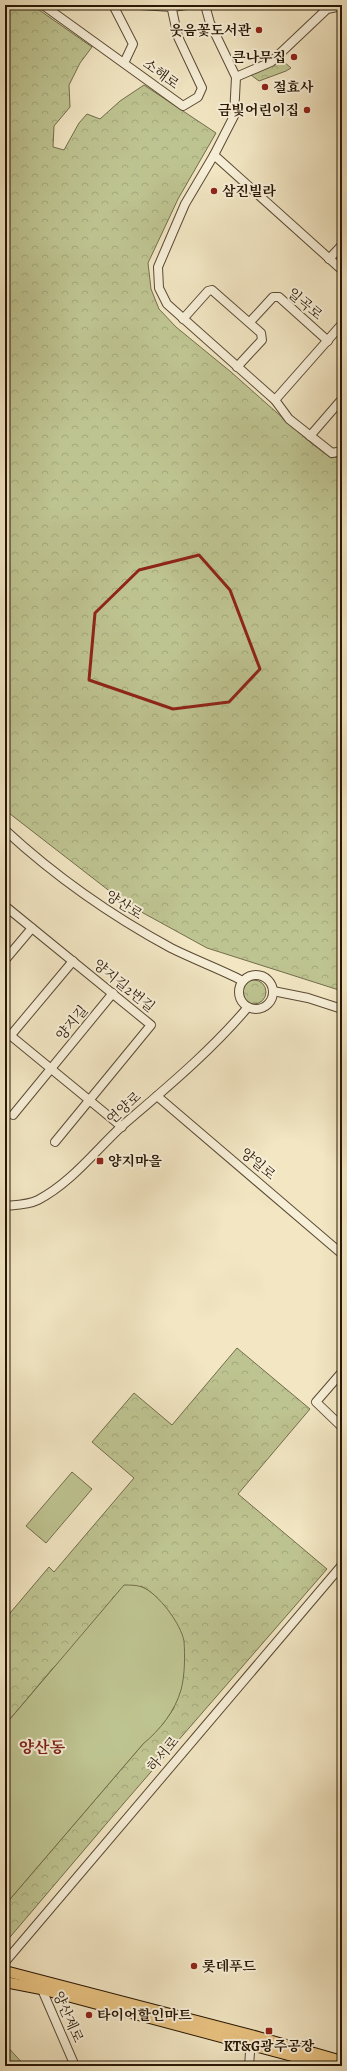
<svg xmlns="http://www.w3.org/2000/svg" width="347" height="2071" font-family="Alegreya,'Noto Serif KR',serif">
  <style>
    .forest { fill: url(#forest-crowns); stroke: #726d4b }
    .garden { fill: #bec491; stroke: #726d4b }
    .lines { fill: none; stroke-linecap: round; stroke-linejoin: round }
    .minor-casing { stroke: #5a4a34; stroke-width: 10 }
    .major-casing { stroke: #271605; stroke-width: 12 }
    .minor { stroke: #f7efd8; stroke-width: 8 }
    .major { stroke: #e9c382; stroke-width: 10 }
    .marked { fill: none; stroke: #8f2418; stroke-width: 3; stroke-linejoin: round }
    .poi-dot { fill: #8f2418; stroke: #f7efd8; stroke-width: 1.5 }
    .labels { text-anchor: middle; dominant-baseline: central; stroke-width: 4; stroke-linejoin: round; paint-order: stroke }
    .poi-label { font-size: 14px; font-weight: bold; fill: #271605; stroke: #f7efd8; text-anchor: start }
    .street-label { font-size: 14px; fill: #271605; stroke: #f7efd8 }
    .quarter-label { font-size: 16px; font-weight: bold; fill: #7a1f14; stroke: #f7efd8 }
  </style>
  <defs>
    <pattern id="forest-crowns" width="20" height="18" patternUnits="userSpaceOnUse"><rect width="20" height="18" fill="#bec491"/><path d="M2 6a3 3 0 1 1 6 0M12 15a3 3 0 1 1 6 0" fill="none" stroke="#a3a87c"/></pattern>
  </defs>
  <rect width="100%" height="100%" fill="#f2e6c3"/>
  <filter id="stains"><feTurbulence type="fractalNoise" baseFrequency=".005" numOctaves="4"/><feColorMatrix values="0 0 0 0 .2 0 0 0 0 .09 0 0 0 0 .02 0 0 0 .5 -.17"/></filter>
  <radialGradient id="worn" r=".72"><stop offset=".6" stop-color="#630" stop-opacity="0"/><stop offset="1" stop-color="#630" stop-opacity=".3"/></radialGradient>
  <g class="forest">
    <polygon points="5,5 32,5 92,47 80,63 69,85 70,107 54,126 53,147 64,150 79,123 87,114 100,119 120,101 144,85 216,133 178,199 148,263 151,289 159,309 176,327 231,372 311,443 331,458 342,456 342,991 207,948 125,903 5,810"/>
    <polygon points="283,61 291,68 286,71 259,81 251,75"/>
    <circle cx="254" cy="992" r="12"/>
    <polygon points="237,1348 310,1409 238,1494 327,1569 124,1803 5,1943 5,1905 143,1744 162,1725 174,1708 166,1608 152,1593 141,1586 53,1668 5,1725 5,1619 49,1567 54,1572 134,1478 92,1442 134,1393 172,1425"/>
    <polygon points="5,2044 25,2066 5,2066"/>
  </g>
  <g class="garden">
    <polygon points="72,1472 92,1489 46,1543 26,1526"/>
    <path d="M 124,1585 C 129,1585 137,1585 142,1587 C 158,1593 181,1624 184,1641 C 185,1655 185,1675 181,1690 C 175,1711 160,1730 143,1744 L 5,1905 L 5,1725 Z"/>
  </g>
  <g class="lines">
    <g class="minor-casing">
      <g id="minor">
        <polyline points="43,5 183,106 198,97 202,88 178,37 171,5"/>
        <polyline points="113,5 133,44 124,63"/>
        <polyline points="140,5 172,7 186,5"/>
        <polyline points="205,5 210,23 236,77 234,116 214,155 342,270"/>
        <polyline points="236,77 271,62 327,9 342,6"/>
        <polyline points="214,155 185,204 158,267 159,288 167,304 275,400 289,419 332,453 342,451"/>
        <polyline points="329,259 342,245"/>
        <polyline points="183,319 208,291 212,290 261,333 262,340 237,367"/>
        <polyline points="250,322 273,297 279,297 328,341"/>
        <polyline points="275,400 342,324"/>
        <polyline points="310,436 342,399"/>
        <path d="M 5,830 C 56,877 110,915 171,948 C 195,960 220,969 243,981"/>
        <polyline points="5,906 151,1025 55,1142"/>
        <polyline points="5,960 32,928"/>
        <circle cx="256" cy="992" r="17"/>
        <polyline points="273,991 308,998 342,1009"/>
        <polyline points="5,1031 122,1127"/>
        <polyline points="11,1035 73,961"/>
        <polyline points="157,1096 342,1254"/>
        <polyline points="13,1115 113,993"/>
        <path d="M 5,1206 C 16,1205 28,1205 38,1200 C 71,1183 95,1151 122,1126 C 165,1089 211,1051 248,1007"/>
        <polyline points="342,1372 316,1402 342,1427"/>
        <polyline points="5,1962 342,1565"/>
        <polyline points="40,1985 75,2066"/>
        <polyline points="249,2066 251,2039"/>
      </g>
    </g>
    <g class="major-casing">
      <g id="major">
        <polyline points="5,1971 251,2035 342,2061"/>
        <polyline points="5,1982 41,1989 330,2066"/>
      </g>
    </g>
    <use href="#minor" class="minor"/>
    <use href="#major" class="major"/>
  </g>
  <path class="marked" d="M 199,555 L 230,590 L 260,669 L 229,702 L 173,709 L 89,680 L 95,613 L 139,570 Z"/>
  <g class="poi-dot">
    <circle cx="259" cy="30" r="4"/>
    <circle cx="294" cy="57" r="4"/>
    <circle cx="265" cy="87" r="4"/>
    <circle cx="307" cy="110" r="4"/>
    <circle cx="214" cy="191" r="4"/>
    <rect x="96" y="1157" width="8" height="8" rx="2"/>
    <circle cx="194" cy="1966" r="4"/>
    <circle cx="89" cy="2015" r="4"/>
    <rect x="265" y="2027" width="8" height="8" rx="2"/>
  </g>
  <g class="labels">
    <g class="poi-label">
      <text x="251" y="30" text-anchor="end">웃음꽃도서관</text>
      <text x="286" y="57" text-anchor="end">큰나무집</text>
      <text x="273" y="87">절효사</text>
      <text x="299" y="110" text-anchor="end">금빛어린이집</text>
      <text x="222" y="191">삼진빌라</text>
      <text x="108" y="1161">양지마을</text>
      <text x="202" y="1966">롯데푸드</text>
      <text x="97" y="2015">타이어할인마트</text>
      <text x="269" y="2046" text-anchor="middle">KT&amp;G광주공장</text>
    </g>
    <g class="street-label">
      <text transform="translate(161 74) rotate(36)">소해로</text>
      <text transform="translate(305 304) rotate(40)">일곡로</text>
      <text transform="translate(124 905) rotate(32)">양산로</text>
      <text transform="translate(124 986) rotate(39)">양지길2번길</text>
      <text transform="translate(72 1023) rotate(-50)">양지길</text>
      <text transform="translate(124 1108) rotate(-42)">연양로</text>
      <text transform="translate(258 1164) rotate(40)">양일로</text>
      <text transform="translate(163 1754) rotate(-50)">하서로</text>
      <text transform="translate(68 2017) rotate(66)">양산제로</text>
    </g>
    <g class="quarter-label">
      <text x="42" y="1748">양산동</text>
    </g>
  </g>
  <rect width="347" height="2071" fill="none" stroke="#f2e6c3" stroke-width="20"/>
  <rect x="6" y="6" width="335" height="2059" fill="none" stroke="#271605" stroke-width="2"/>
  <rect x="10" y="10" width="327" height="2051" fill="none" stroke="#271605"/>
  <rect width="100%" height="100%" filter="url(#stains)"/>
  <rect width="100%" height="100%" fill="url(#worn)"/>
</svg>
